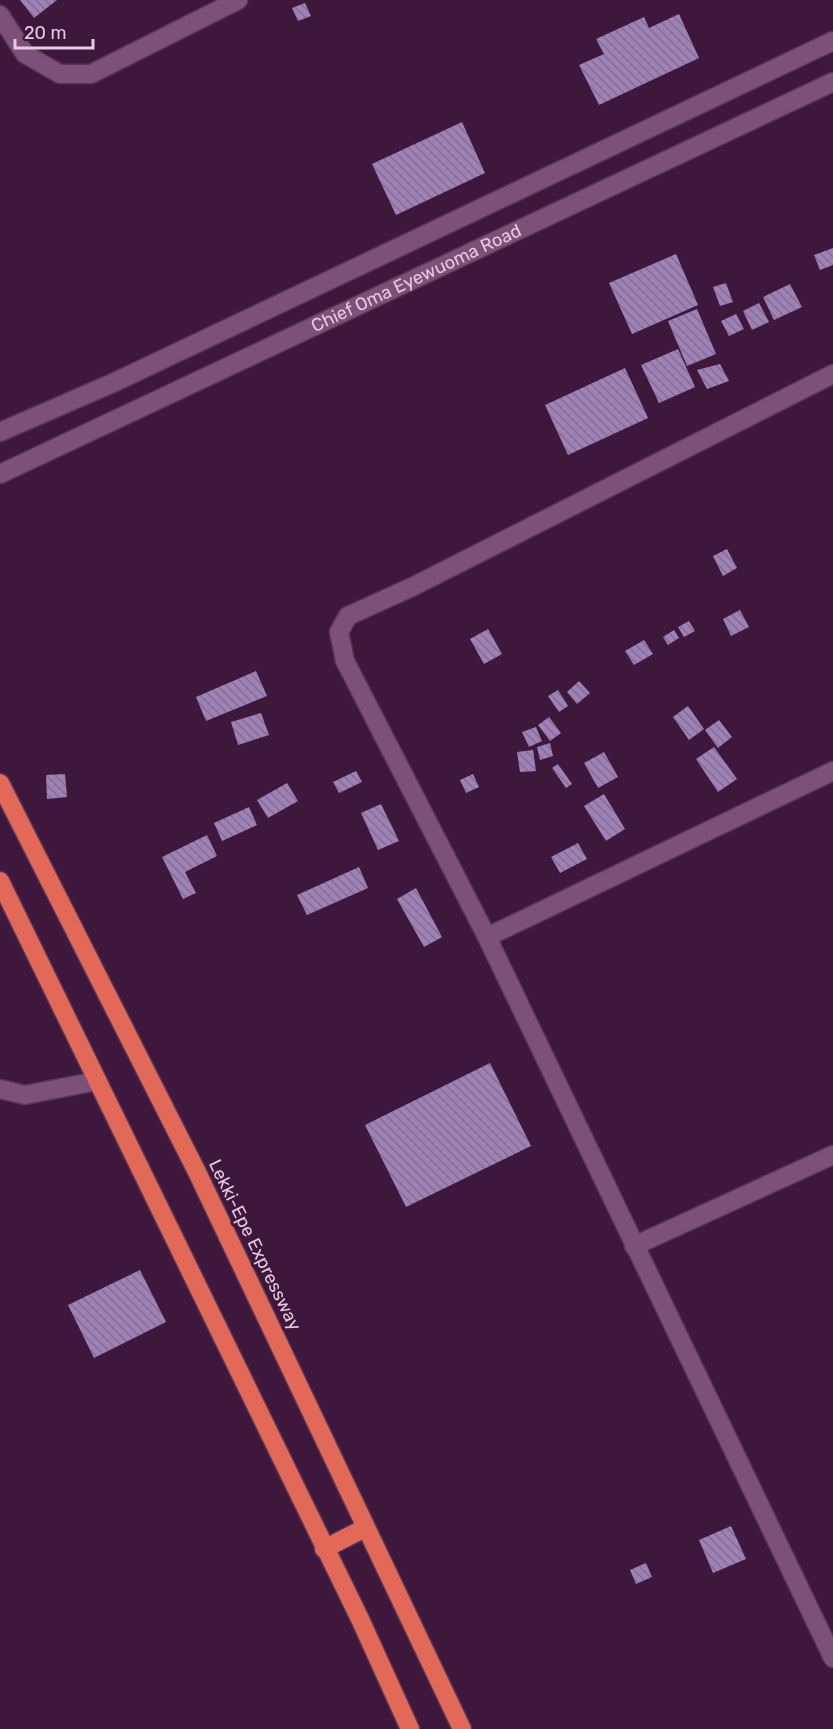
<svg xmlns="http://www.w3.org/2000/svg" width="833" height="1729" font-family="Rubik,sans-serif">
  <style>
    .building { fill: url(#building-back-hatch) }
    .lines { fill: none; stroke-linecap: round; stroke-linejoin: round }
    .minor-casing { stroke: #563554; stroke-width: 21 }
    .highway-casing { stroke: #563554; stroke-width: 21 }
    .minor { stroke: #7c5078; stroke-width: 18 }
    .highway { stroke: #e26857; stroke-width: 18 }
    .labels { text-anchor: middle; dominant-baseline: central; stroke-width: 6; stroke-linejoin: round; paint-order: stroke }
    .street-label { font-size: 18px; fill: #e5cbe1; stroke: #3e173c }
  </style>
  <defs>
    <pattern id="building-back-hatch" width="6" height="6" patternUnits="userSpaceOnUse" patternTransform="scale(1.5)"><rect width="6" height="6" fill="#9f82b5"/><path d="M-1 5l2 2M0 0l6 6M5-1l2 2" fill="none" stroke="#846d93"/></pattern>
  </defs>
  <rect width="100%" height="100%" fill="#3e173c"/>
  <g class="building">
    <polygon points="20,0 57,0 34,18"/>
    <polygon points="305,3 311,16 298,21 292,8"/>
    <polygon points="679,14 699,58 599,105 579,65 604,54 596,39 644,17 649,28"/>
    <polygon points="462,122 485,173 396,215 372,164"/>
    <polygon points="833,248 833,265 820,270 814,255"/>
    <polygon points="676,254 698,305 632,334 609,283"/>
    <polygon points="726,283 733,302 720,306 713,287"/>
    <polygon points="790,284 802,307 774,320 763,297"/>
    <polygon points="759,303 769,322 752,330 743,311"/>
    <polygon points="697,309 716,354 687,366 668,321"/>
    <polygon points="736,314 744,329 729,336 721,321"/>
    <polygon points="678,349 695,387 659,403 641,365"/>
    <polygon points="720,364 729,381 707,389 697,370"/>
    <polygon points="625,368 648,418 568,455 545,405"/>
    <polygon points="727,549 737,568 723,576 713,556"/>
    <polygon points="740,610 749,627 731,636 723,619"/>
    <polygon points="689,621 695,631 684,637 678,627"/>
    <polygon points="488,629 502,654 484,664 470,639"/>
    <polygon points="674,630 679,638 668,645 663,637"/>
    <polygon points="644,640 653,654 634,665 625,651"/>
    <polygon points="256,671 267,696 206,721 196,697"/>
    <polygon points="579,681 590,693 577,704 567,692"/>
    <polygon points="558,690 568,706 559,712 548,696"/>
    <polygon points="688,706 704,729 689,740 673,717"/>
    <polygon points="261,713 269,735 238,745 231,722"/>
    <polygon points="549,717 561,733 550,741 538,725"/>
    <polygon points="719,720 732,737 718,748 705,730"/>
    <polygon points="536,727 542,741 529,747 522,732"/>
    <polygon points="550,743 553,756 540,760 537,747"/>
    <polygon points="714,747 737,779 718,792 696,759"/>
    <polygon points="533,750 536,771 520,772 517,752"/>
    <polygon points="604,752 618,777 598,788 584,763"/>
    <polygon points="558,764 572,784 566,788 552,768"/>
    <polygon points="356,771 362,782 339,793 333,782"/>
    <polygon points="65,774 67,797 47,799 46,775"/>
    <polygon points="473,774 479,787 466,793 460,780"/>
    <polygon points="287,783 298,801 268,818 257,800"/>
    <polygon points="604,794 625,829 606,841 584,806"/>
    <polygon points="381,804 399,841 378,850 361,813"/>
    <polygon points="249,807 257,825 222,841 214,823"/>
    <polygon points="207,835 217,856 185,872 196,893 183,899 162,857"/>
    <polygon points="578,843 587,859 560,873 551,857"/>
    <polygon points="359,867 368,888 307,915 297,895"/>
    <polygon points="416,888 442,937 424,947 397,899"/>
    <polygon points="490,1063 531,1146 406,1207 365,1125"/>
    <polygon points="140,1270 166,1322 94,1358 68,1305"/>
    <polygon points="731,1526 746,1559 713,1573 699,1540"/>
    <polygon points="646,1563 652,1577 636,1584 630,1570"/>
  </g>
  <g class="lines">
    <g class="minor-casing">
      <g id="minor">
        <polyline points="0,15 25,54 60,74 91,74 238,0"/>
        <polyline points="833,374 412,587 348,616 339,632 345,661 487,937 833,1658"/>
        <polyline points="0,432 115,382 833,41"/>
        <path id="s1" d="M 0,474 L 833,82"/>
        <polyline points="487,937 833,771"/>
        <polyline points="0,1089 25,1095 97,1081"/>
        <polyline points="634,1246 833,1155"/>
      </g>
    </g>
    <g class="highway-casing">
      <g id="highway">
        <polyline points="0,783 197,1172 462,1729"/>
        <polyline points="0,881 360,1619 410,1729"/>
        <polyline points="324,1549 365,1528"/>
      </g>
    </g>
    <use href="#minor" class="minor"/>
    <use href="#highway" class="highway"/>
  </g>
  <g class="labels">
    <g class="street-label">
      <text stroke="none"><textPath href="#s1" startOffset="460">Chief Oma Eyewuoma Road</textPath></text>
      <text transform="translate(255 1245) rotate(64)">Lekki-Epe Expressway</text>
    </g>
  </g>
  <path d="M15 39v9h78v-9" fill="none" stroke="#e5cbe1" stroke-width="3"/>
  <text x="24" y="39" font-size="18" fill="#e5cbe1" stroke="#3e173c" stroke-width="4.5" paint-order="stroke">20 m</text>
</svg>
